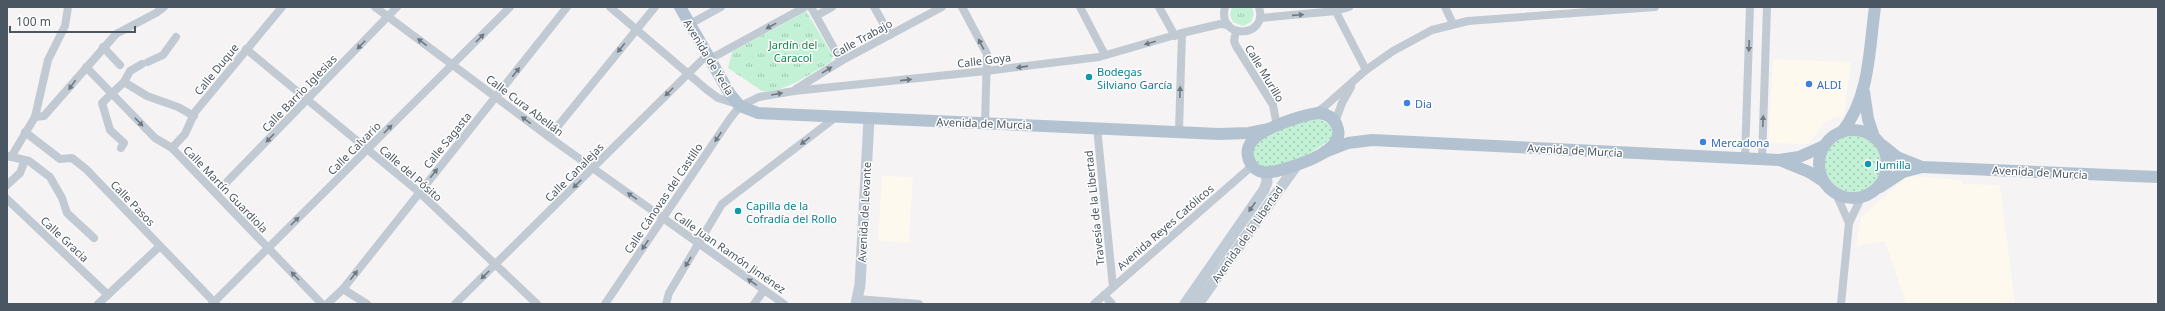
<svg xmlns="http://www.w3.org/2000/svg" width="2165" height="311" font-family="'Noto Sans',sans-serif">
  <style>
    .commercial { fill: #fdf9ef }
    .grass { fill: url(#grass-dots) }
    .park { fill: url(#park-tufts) }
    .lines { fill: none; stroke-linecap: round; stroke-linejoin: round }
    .minor { stroke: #c1cad2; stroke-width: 8 }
    .secondary { stroke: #c1cbd6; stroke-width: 11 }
    .primary { stroke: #b3c2d1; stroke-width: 12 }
    .oneway { fill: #6e7983 }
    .oneway2 { fill: #6e7984 }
    .culture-dot { fill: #0f9aa8; stroke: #fff; stroke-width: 1.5 }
    .shop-dot { fill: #3f7fe0; stroke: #fff; stroke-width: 1.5 }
    .labels { text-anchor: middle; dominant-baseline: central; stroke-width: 3; stroke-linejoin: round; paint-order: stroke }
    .street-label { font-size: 11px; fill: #4a5661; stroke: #fff }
    .park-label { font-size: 11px; fill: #17864f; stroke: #fff }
    .culture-label { font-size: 11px; fill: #0d838f; stroke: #fff; text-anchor: start }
    .shop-label { font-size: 11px; fill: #366cbe; stroke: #fff; text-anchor: start }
  </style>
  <defs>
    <pattern id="grass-dots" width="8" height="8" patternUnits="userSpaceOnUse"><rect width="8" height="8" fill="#c3f1d5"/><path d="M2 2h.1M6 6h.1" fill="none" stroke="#a0c6b0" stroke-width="1.8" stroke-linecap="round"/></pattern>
    <pattern id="park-tufts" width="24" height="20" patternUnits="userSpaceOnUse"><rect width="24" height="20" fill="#c3f1d5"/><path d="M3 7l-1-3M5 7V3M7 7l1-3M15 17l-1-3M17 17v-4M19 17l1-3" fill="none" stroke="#a0c6b0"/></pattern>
  </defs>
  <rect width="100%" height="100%" fill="#f5f3f3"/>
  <g class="commercial">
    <polygon points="1773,59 1851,62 1844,116 1835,117 1823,124 1809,144 1768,143"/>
    <polygon points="882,176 913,177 909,243 878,241"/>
    <polygon points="1911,176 1962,180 1962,184 2000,185 2015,304 1906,304 1885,241 1856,246 1861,217 1905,178"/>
  </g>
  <g class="grass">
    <path d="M 1318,119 L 1331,124 L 1333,136 C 1321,149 1281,172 1262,166 C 1258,165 1256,161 1253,158 C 1253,153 1253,147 1257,143 C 1271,129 1299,123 1318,119 Z"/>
    <circle cx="1853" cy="164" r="28"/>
  </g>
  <g class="park">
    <polygon points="1232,7 1252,7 1254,14 1251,22 1243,26 1233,22 1230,15"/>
    <path d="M 806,11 L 833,56 L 831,62 C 812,72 783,94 762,91 L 728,68 L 732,52 Z"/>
  </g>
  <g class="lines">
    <g class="minor">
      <polyline points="375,7 549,137 784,304"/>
      <polyline points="610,7 706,89 718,98 740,105"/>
      <polyline points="811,7 841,61"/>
      <polyline points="874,7 890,35"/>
      <polyline points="962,7 987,54 985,123"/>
      <polyline points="1080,7 1105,55"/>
      <polyline points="1159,7 1175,36"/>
      <path d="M 1225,7 C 1216,40 1269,39 1259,7"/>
      <polyline points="1445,7 1453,24"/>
      <polyline points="1334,8 1366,70"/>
      <polyline points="816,16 832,7"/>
      <polyline points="1260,18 1336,11 1349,7"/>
      <polyline points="690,24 721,7"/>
      <polyline points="1236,31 1234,41 1236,46 1273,105 1277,126"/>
      <polyline points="103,47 120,65"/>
      <polyline points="246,49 419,192 537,304"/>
      <polyline points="710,59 805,7"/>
      <polyline points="148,62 163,55 176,37"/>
      <polyline points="86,67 155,138 172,148 322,304"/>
      <polyline points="124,82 130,71 142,64"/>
      <polyline points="796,89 841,61 942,7"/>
      <polyline points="1315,113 1324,107 1366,70 1393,51 1432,30 1468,21 1655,7"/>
      <polyline points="35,117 44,116 116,34 156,13 164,7"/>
      <polyline points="1335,122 1342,103 1351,87"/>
      <polyline points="1097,127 1113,287"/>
      <polyline points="1179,131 1182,33"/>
      <polyline points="25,132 60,159 72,158 86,169 216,304"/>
      <polyline points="549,137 655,7"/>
      <polyline points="121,148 124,143 110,130 102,103 124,82 147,96 178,107 194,116"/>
      <polyline points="172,148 185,134 195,112 282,7"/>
      <polyline points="8,156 29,161 50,177 62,198 67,213 94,238"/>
      <polyline points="11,157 35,117 48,60 65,26 68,7"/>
      <polyline points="1745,158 1750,7"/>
      <polyline points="1762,160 1767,7"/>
      <polyline points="7,185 20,173 25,160"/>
      <polyline points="216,193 397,7"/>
      <polyline points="1837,196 1849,223"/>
      <polyline points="7,199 108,295"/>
      <polyline points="343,289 367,304"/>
      <polyline points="1104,295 1112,304"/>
      <polyline points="857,299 919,304"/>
      <polyline points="98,304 160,246"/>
      <polyline points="212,304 510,7"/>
      <polyline points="327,304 343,289 567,7"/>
      <polyline points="455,304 707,55"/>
      <polyline points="605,304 729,120 740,106 759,97 794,91 986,71 1099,57 1182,33 1220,24 1228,25"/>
      <polyline points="666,304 669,293 722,204 836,117"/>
      <polyline points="754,304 764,290"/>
      <polyline points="1094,304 1252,166"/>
      <polyline points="1841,304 1849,223 1861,198"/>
    </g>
    <g class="secondary">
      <polyline points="856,304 860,285 869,119"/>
      <polyline points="1185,304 1264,190 1267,182 1266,172"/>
      <polyline points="1198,304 1296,166"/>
    </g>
    <g class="primary">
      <polyline points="680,7 730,94 740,106 758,113 1219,134 1249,133 1269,129"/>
      <polyline points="1864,92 1868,119 1874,137"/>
      <path d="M 1318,113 C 1327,114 1334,117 1337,126 C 1347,150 1301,164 1284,169 C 1278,171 1270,173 1263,172 C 1249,170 1243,152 1252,141 C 1264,127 1300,116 1318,113 Z"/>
      <circle cx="1853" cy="164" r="34"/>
      <path d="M 1842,132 C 1870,97 1869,50 1875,7"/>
      <polyline points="1882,145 1897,157 1922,167 2158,177"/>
      <polyline points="1325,152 1348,143 1372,140 1779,160 1799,157 1824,146"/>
      <polyline points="1780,160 1809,172 1823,181"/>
      <polyline points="1880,187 1903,172 1922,167"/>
    </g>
  </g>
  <defs><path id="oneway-solid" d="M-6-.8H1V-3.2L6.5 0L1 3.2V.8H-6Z"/></defs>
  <g class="oneway">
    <use href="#oneway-solid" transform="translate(1298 15) rotate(-4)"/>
    <use href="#oneway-solid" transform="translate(771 26) rotate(151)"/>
    <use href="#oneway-solid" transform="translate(480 38) rotate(-46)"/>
    <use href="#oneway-solid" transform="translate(422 42) rotate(-143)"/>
    <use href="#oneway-solid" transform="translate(1150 43) rotate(164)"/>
    <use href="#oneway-solid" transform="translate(981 44) rotate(-118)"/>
    <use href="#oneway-solid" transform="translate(361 45) rotate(134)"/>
    <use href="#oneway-solid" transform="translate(1749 46) rotate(92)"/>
    <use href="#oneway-solid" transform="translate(621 48) rotate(129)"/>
    <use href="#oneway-solid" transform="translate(1022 67) rotate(172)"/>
    <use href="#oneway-solid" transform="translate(827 70) rotate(-32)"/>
    <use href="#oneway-solid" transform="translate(516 72) rotate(-52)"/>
    <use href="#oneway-solid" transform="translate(906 80) rotate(-6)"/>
    <use href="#oneway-solid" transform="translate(72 85) rotate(126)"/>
    <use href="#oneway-solid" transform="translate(669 92) rotate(135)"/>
    <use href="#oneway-solid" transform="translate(1180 92) rotate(-88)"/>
    <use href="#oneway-solid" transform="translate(777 94) rotate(-10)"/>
    <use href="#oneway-solid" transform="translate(526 120) rotate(-144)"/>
    <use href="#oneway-solid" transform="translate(1763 121) rotate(-88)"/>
    <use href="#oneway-solid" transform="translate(139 122) rotate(46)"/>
    <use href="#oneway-solid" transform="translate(388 129) rotate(-45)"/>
    <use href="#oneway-solid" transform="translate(718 137) rotate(124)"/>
    <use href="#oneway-solid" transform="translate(270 138) rotate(134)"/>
    <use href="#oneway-solid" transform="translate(805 141) rotate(143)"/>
    <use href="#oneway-solid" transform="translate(434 173) rotate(-51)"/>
    <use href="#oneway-solid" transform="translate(577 184) rotate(135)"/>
    <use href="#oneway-solid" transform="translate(632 196) rotate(-145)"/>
    <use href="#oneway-solid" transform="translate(295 221) rotate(-45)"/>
    <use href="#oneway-solid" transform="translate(645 245) rotate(124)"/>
    <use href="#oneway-solid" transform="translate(688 262) rotate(121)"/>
    <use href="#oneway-solid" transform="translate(354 275) rotate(-52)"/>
    <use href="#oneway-solid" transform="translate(485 275) rotate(135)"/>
    <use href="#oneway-solid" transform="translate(295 276) rotate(-134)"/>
    <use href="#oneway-solid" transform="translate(752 282) rotate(-145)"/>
  </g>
  <use class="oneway2" href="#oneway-solid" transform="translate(1252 207) rotate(125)"/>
  <g class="culture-dot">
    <circle cx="1089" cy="77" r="4"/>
    <circle cx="1868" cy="164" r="4"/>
    <circle cx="738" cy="211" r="4"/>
  </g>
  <g class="shop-dot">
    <circle cx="1809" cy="84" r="4"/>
    <circle cx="1407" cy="103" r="4"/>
    <circle cx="1703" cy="142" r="4"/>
  </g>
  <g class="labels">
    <g class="street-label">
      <text transform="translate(862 38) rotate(-29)">Calle Trabajo</text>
      <text transform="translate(709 57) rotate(59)">Avenida de Yecla</text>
      <text transform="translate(984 60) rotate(-7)">Calle Goya</text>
      <text transform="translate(216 69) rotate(-51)">Calle Duque</text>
      <text transform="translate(1265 73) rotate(59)">Calle Murillo</text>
      <text transform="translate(299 93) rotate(-46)">Calle Barrio Iglesias</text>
      <text transform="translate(525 105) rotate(37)">Calle Cura Abellán</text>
      <text transform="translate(984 123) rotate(2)">Avenida de Murcia</text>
      <text transform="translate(447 140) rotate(-51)">Calle Sagasta</text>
      <text transform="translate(354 148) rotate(-45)">Calle Calvario</text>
      <text transform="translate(1575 150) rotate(3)">Avenida de Murcia</text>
      <text transform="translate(574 172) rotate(-45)">Calle Canalejas</text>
      <text transform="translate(2040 172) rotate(3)">Avenida de Murcia</text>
      <text transform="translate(411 173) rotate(41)">Calle del Pósito</text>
      <text transform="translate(226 189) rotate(46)">Calle Martín Guardiola</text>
      <text transform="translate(663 198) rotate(-56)">Calle Cánovas del Castillo</text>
      <text transform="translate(133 203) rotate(46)">Calle Pasos</text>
      <text transform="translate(1094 208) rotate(-96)">Travesía de la Libertad</text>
      <text transform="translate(864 212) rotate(-87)">Avenida de Levante</text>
      <text transform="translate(1165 227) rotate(-41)">Avenida Reyes Católicos</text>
      <text transform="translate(1247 234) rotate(-55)">Avenida de la Libertad</text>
      <text transform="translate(65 239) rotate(43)">Calle Gracia</text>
      <text transform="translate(730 252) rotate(35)">Calle Juan Ramón Jiménez</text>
    </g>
    <g class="park-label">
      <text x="793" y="44">Jardín del<tspan x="793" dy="13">Caracol</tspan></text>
    </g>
    <g class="culture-label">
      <text x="1097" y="71">Bodegas<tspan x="1097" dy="13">Silviano García</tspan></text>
      <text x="1876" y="164">Jumilla</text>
      <text x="746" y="205">Capilla de la<tspan x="746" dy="13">Cofradía del Rollo</tspan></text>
    </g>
    <g class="shop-label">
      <text x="1817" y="84">ALDI</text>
      <text x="1415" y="103">Dia</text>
      <text x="1711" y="142">Mercadona</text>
    </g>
  </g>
  <rect width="2165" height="311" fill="none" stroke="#4a5661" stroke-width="16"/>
  <path d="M10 26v6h125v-6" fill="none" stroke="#4a5661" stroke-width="2"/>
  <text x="16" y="26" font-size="12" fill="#4a5661" stroke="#ffffff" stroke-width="3" paint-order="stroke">100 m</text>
</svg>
